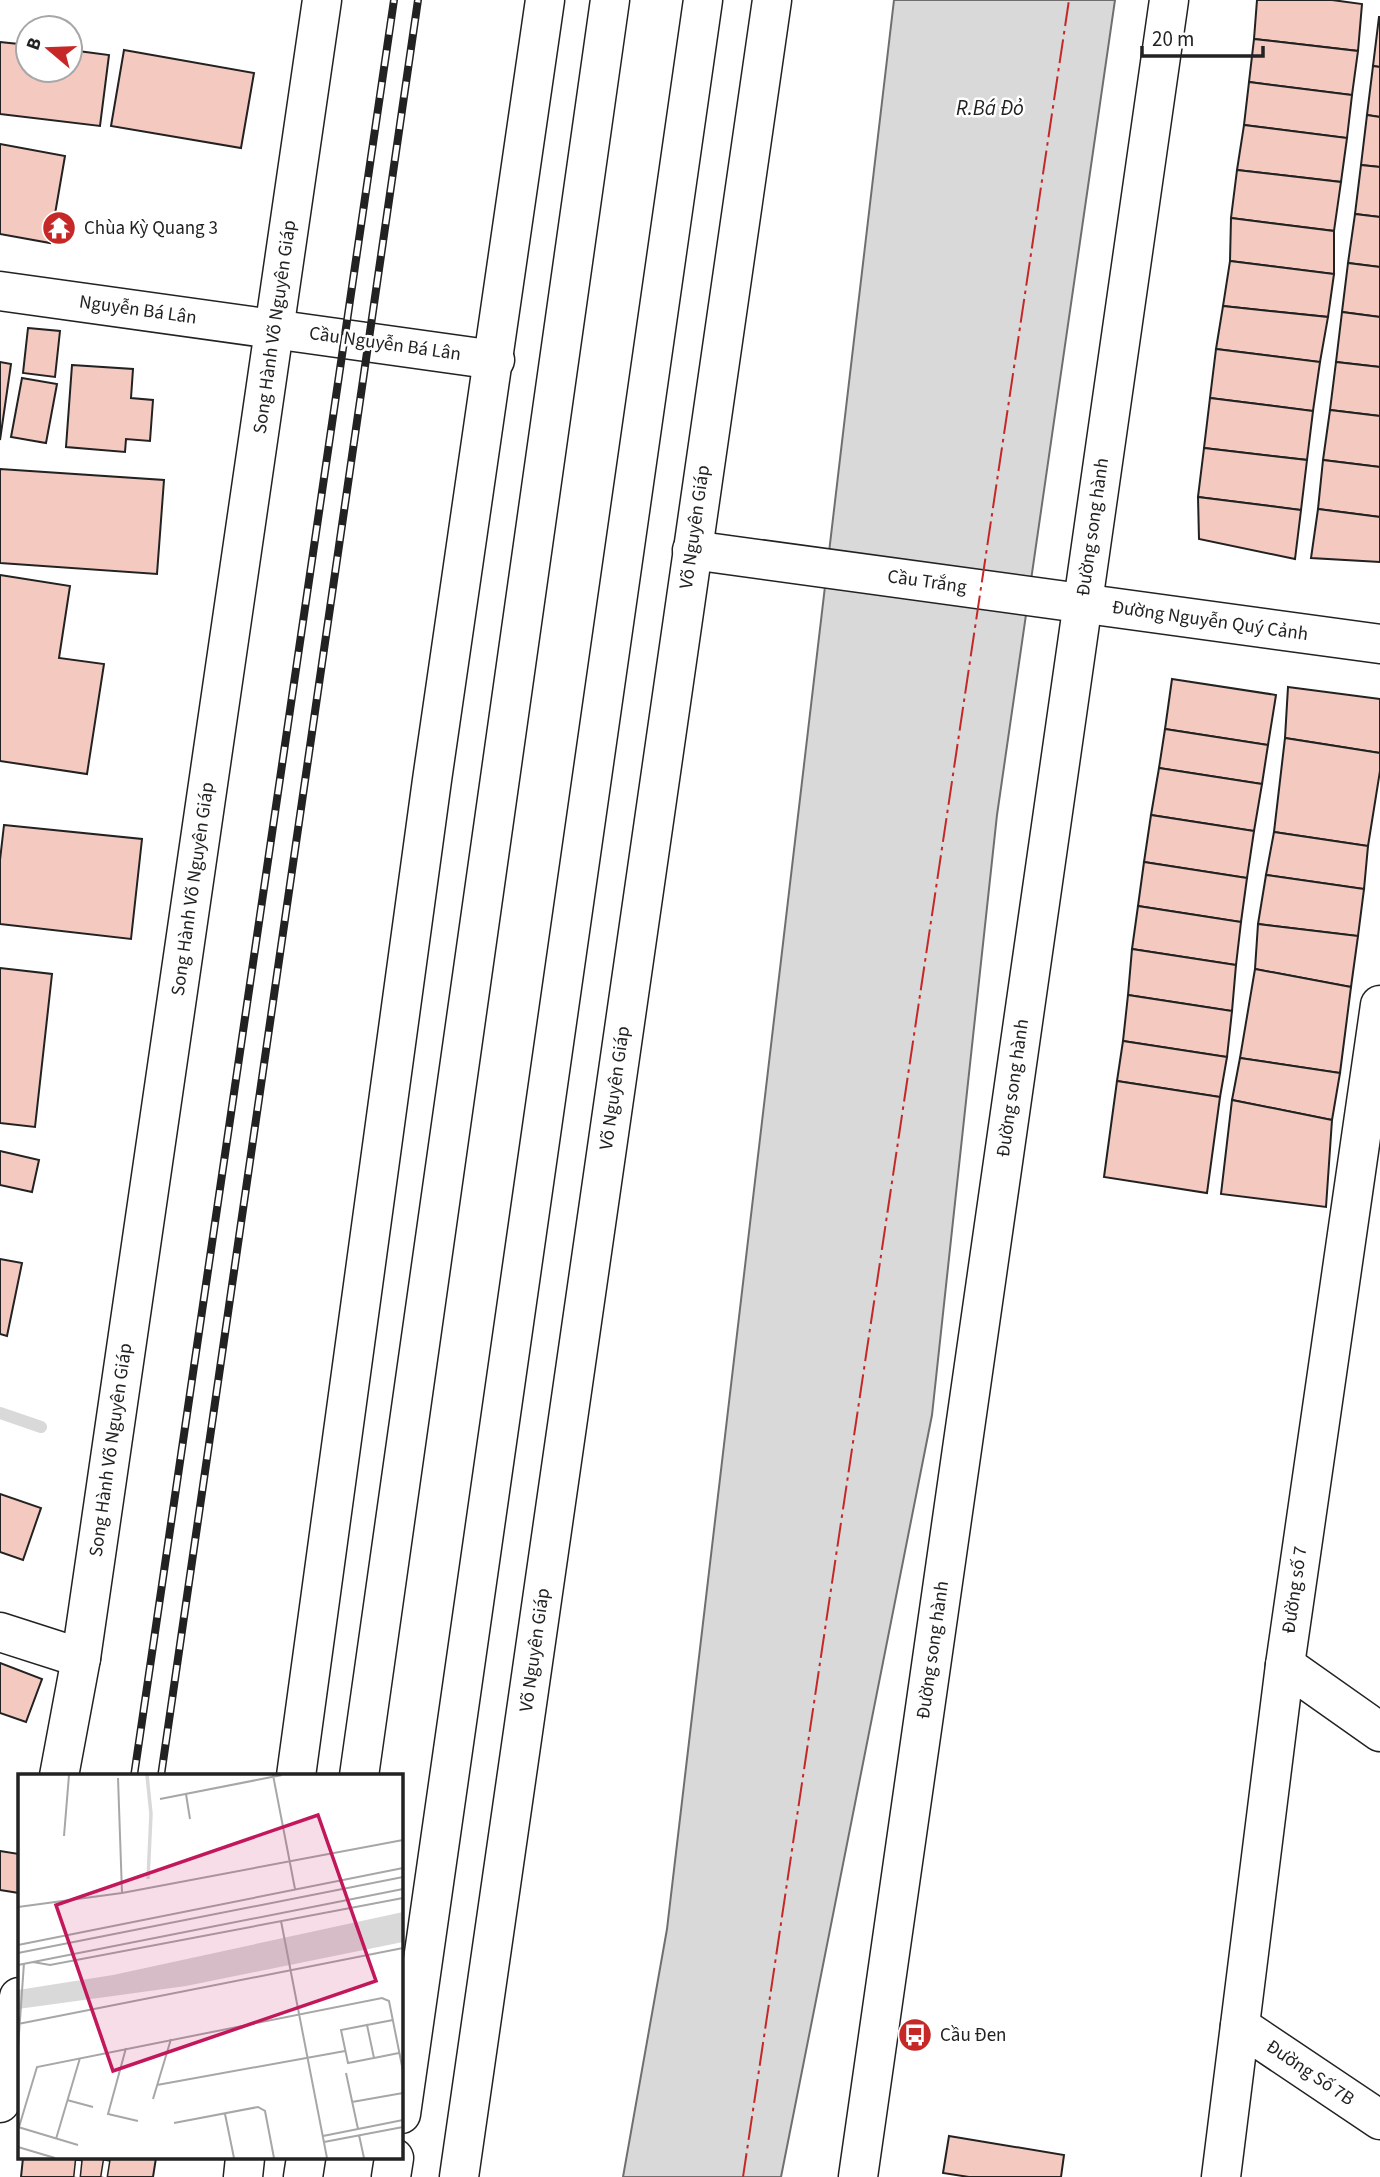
<svg xmlns="http://www.w3.org/2000/svg" width="1380" height="2177" font-family="'Source Sans 3',sans-serif">
  <style>
    .water { fill: #d9d9d9; stroke: #6f6f6f; stroke-width: 2 }
    .lines { fill: none; stroke-linecap: round; stroke-linejoin: round }
    .stream { stroke: #d9d9d9; stroke-width: 12 }
    .building { fill: #f3c9c0; stroke: #222; stroke-width: 2 }
    .minor-casing { stroke: #222; stroke-width: 41 }
    .major-casing { stroke: #222; stroke-width: 41 }
    .highway-casing { stroke: #222; stroke-width: 41 }
    .minor { stroke: #fff; stroke-width: 38 }
    .major { stroke: #fff; stroke-width: 38 }
    .highway { stroke: #fff; stroke-width: 38 }
    .rail-casing { stroke: #222; stroke-width: 8 }
    .rail { stroke: #fff; stroke-width: 5; stroke-dasharray: 16; stroke-linecap: butt }
    .power { stroke: #c62828; stroke-width: 2; stroke-dasharray: 24 5 3.5 5; stroke-linecap: butt }
    .labels { text-anchor: middle; dominant-baseline: central; stroke-width: 5; stroke-linejoin: round; paint-order: stroke }
    .poi-label { font-size: 19px; fill: #222; stroke: #fff; text-anchor: start }
    .street-label { font-size: 19px; fill: #222; stroke: #fff }
    .water-label { font-size: 21px; font-style: italic; fill: #222; stroke: #fff }
    .inset-river { fill: none; stroke: #d9d9d9; stroke-width: 3.5 }
    .inset-road { fill: none; stroke: #a7a7a7; stroke-width: 2 }
    .view { fill: #c2185b; fill-opacity: 0.15; stroke: #c2185b; stroke-width: 3.5 }
    .inset-edge { fill: none; stroke: #222; stroke-width: 3.5 }
  </style>
  <rect width="100%" height="100%" fill="#fff"/>
  <polygon class="water" points="894,0 1115,0 997,815 932,1415 781,2177 623,2177 667,1929"/>
  <g class="lines">
    <polyline class="stream" points="0,1413 41,1427"/>
  </g>
  <g class="building">
    <polygon points="1257,0 1332,0 1362,4 1358,51 1254,39"/>
    <polygon points="1379,17 1380,17 1380,67 1373,66"/>
    <polygon points="1254,39 1358,51 1352,95 1249,82"/>
    <polygon points="0,42 28,45 28,70 70,70 70,50 109,55 100,126 0,114"/>
    <polygon points="124,50 254,73 241,148 111,126"/>
    <polygon points="1373,66 1380,67 1380,117 1367,115"/>
    <polygon points="1249,82 1352,95 1347,138 1244,125"/>
    <polygon points="1367,115 1380,117 1380,167 1361,165"/>
    <polygon points="1244,125 1347,138 1341,182 1237,170"/>
    <polygon points="0,144 65,156 50,243 0,234"/>
    <polygon points="1361,165 1380,167 1380,217 1355,214"/>
    <polygon points="1237,170 1341,182 1334,231 1231,218"/>
    <polygon points="1355,214 1380,217 1380,267 1348,263"/>
    <polygon points="1231,218 1334,231 1334,274 1230,261"/>
    <polygon points="1230,261 1334,274 1328,317 1223,306"/>
    <polygon points="1348,263 1380,267 1380,317 1342,312"/>
    <polygon points="1223,306 1328,317 1320,362 1216,349"/>
    <polygon points="1342,312 1380,317 1380,367 1336,362"/>
    <polygon points="28,328 60,331 55,377 23,373"/>
    <polygon points="1216,349 1320,362 1313,411 1210,398"/>
    <polygon points="0,362 11,364 0,440"/>
    <polygon points="1336,362 1380,367 1380,416 1330,410"/>
    <polygon points="72,365 133,369 131,398 153,400 150,441 126,439 125,452 66,447"/>
    <polygon points="22,378 57,384 46,443 11,437"/>
    <polygon points="1210,398 1313,411 1307,460 1204,448"/>
    <polygon points="1330,410 1380,416 1380,467 1323,460"/>
    <polygon points="1204,448 1307,460 1301,510 1198,497"/>
    <polygon points="1323,460 1380,467 1380,517 1318,509"/>
    <polygon points="0,469 164,480 157,574 0,563"/>
    <polygon points="1198,497 1301,510 1295,559 1199,539"/>
    <polygon points="1318,509 1380,517 1380,562 1311,558"/>
    <polygon points="0,575 70,586 59,658 104,664 87,774 0,761"/>
    <polygon points="1172,679 1276,695 1268,745 1165,729"/>
    <polygon points="1288,687 1380,699 1380,753 1285,738"/>
    <polygon points="1165,729 1268,745 1262,784 1159,768"/>
    <polygon points="1285,738 1380,753 1380,771 1368,846 1274,832"/>
    <polygon points="1159,768 1262,784 1254,831 1151,815"/>
    <polygon points="1151,815 1254,831 1247,878 1144,862"/>
    <polygon points="4,825 142,839 131,939 0,924 0,860"/>
    <polygon points="1274,832 1368,846 1364,889 1266,875"/>
    <polygon points="1144,862 1247,878 1241,922 1138,906"/>
    <polygon points="1266,875 1364,889 1358,936 1258,924"/>
    <polygon points="1138,906 1241,922 1236,965 1132,949"/>
    <polygon points="1258,924 1358,936 1351,987 1255,969"/>
    <polygon points="1132,949 1236,965 1232,1011 1128,995"/>
    <polygon points="0,968 52,974 35,1127 0,1123"/>
    <polygon points="1255,969 1351,987 1340,1073 1240,1058"/>
    <polygon points="1128,995 1232,1011 1227,1057 1123,1041"/>
    <polygon points="1123,1041 1227,1057 1220,1097 1117,1081"/>
    <polygon points="1240,1058 1340,1073 1332,1120 1232,1100"/>
    <polygon points="1117,1081 1220,1097 1207,1193 1104,1177"/>
    <polygon points="1232,1100 1332,1120 1326,1207 1221,1194"/>
    <polygon points="0,1151 39,1160 32,1192 0,1185"/>
    <polygon points="0,1259 22,1263 7,1336 0,1334"/>
    <polygon points="0,1494 41,1508 23,1560 0,1552"/>
    <polygon points="0,1663 42,1679 26,1722 0,1713"/>
    <polygon points="0,1851 19,1854 19,1893 0,1890"/>
    <polygon points="949,2136 1064,2155 1061,2177 969,2177 943,2173"/>
    <polygon points="23,2158 156,2158 153,2177 21,2177"/>
  </g>
  <g class="lines">
    <g class="minor-casing">
      <g id="minor">
        <polyline points="0,291 495,360"/>
        <polyline points="692,550 1380,644"/>
        <polyline points="0,1632 81,1658"/>
        <polyline points="1285,1665 1380,1732"/>
        <polyline points="1240,2026 1380,2120"/>
        <polyline points="1221,2177 1285,1665 1380,1005"/>
      </g>
    </g>
    <g class="major-casing">
      <g id="major">
        <polyline points="59,1776 81,1658 322,0"/>
        <polyline points="0,2103 19,1997"/>
        <polyline points="858,2177 1169,0"/>
      </g>
    </g>
    <g class="highway-casing">
      <g id="highway">
        <polyline points="296,1776 432,780 545,0"/>
        <polyline points="359,1776 610,0"/>
        <polyline points="401,2114 703,0"/>
        <polyline points="243,2177 245,2158"/>
        <polyline points="303,2177 306,2158"/>
        <polyline points="391,2177 394,2158"/>
        <polyline points="459,2177 772,0"/>
      </g>
    </g>
    <use href="#minor" class="minor"/>
    <use href="#major" class="major"/>
    <use href="#highway" class="highway"/>
    <g class="rail-casing">
      <g id="rail">
        <polyline points="134,1776 394,0"/>
        <polyline points="161,1776 418,0"/>
        <polyline points="77,2177 79,2158"/>
        <polyline points="104,2177 107,2158"/>
      </g>
    </g>
    <use href="#rail" class="rail"/>
    <polyline class="power" points="743,2177 1069,0"/>
  </g>
  <defs>
    <g id="temple-disc" transform="scale(1.75)"><circle r="9.5" fill="#c62828" stroke="#fff"/><path d="M0-6L5-2H3V0L6.5 2.5H4V6H1.5V3h-3V6H-4V2.5H-6.5L-3 0V-2H-5Z" fill="#fff"/></g>
    <g id="bus-disc" transform="scale(1.75)"><circle r="9.5" fill="#c62828" stroke="#fff"/><path d="M-5-6H5V4H4V6H2V4H-2V6H-4V4H-5ZM-3.5-4V0h7V-4ZM-3.5 1.2v1.5H-2V1.2ZM2 1.2v1.5H3.5V1.2Z" fill="#fff"/></g>
  </defs>
  <g fill-rule="evenodd">
    <use href="#temple-disc" x="59" y="228"/>
    <use href="#bus-disc" x="915" y="2035"/>
  </g>
  <g class="labels">
    <g class="poi-label">
      <text x="84" y="228">Chùa Kỳ Quang 3</text>
      <text x="940" y="2035">Cầu Đen</text>
    </g>
    <g class="street-label">
      <text transform="translate(138 310) rotate(8)">Nguyễn Bá Lân</text>
      <text transform="translate(275 327) rotate(-82)">Song Hành Võ Nguyên Giáp</text>
      <text transform="translate(385 344) rotate(8)">Cầu Nguyễn Bá Lân</text>
      <text transform="translate(695 527) rotate(-82)">Võ Nguyên Giáp</text>
      <text transform="translate(1093 527) rotate(-82)">Đường song hành</text>
      <text transform="translate(927 582) rotate(8)">Cầu Trắng</text>
      <text transform="translate(1210 621) rotate(8)">Đường Nguyễn Quý Cảnh</text>
      <text transform="translate(193 889) rotate(-82)">Song Hành Võ Nguyên Giáp</text>
      <text transform="translate(615 1088) rotate(-82)">Võ Nguyên Giáp</text>
      <text transform="translate(1013 1088) rotate(-82)">Đường song hành</text>
      <text transform="translate(111 1450) rotate(-82)">Song Hành Võ Nguyên Giáp</text>
      <text transform="translate(1295 1590) rotate(-82)">Đường số 7</text>
      <text transform="translate(535 1650) rotate(-82)">Võ Nguyên Giáp</text>
      <text transform="translate(933 1650) rotate(-82)">Đường song hành</text>
      <text transform="translate(1310 2073) rotate(34)">Đường Số 7B</text>
    </g>
    <g class="water-label">
      <text x="990" y="108">R.Bá Đỏ</text>
    </g>
  </g>
  <g transform="translate(18 1774)">
    <rect width="385" height="385" fill="#fff"/>
    <path d="M 385,138 L 385,168 L 168,212 L 0,235 L 0,216 L 95,201 Z" fill="#d9d9d9"/>
    <path class="inset-river" d="M 129,1 L 133,40 L 130,105"/>
    <path class="inset-road" d="M 255,1 L 277,115M 100,4 L 104,119M 168,20 L 172,45M 142,25 L 264,1M 46,62 L 51,1M 0,133 L 104,119 L 385,66M 263,147 L 309,384M 0,171 L 385,94M 0,179 L 385,103M 15,188 L 32,191 L 385,124M 0,191 L 385,115M 0,250 L 385,174M 349,251 L 356,284 L 330,289 L 323,256 ZM 349,251 L 375,246M 0,274 L 6,189M 108,274 L 90,340 L 120,347M 356,284 L 381,279M 328,299 L 340,355M 139,311 L 327,277M 135,325 L 153,265M 49,326 L 75,333M 334,328 L 385,319M 207,340 L 216,384M 156,349 L 240,333 L 247,337 L 256,384M 0,353 L 60,371M 1,353 L 19,293 L 364,224 L 371,227 L 385,297M 341,361 L 346,384M 305,362 L 385,346M 38,365 L 62,284M 306,368 L 385,353M 0,373 L 37,384"/>
    <path class="view" d="M 300,41 L 358,207 L 95,297 L 38,131 Z"/>
    <rect width="385" height="385" class="inset-edge"/>
  </g>
  <g transform="translate(49 49) rotate(289)"><circle r="33" fill="#ffffff" stroke="#a7a7a7" stroke-width="2"/>
  <path d="M0-5L12 26L0 18L-12 26Z" fill="#c62828"/>
  <text y="-10" font-size="19" font-weight="bold" text-anchor="middle" fill="#222222">B</text>
  </g>
  <path d="M1142 46v10h121v-10" fill="none" stroke="#222222" stroke-width="3.5"/>
  <text x="1152" y="46" font-size="21" fill="#222222" stroke="#ffffff" stroke-width="5" paint-order="stroke">20 m</text>
</svg>
